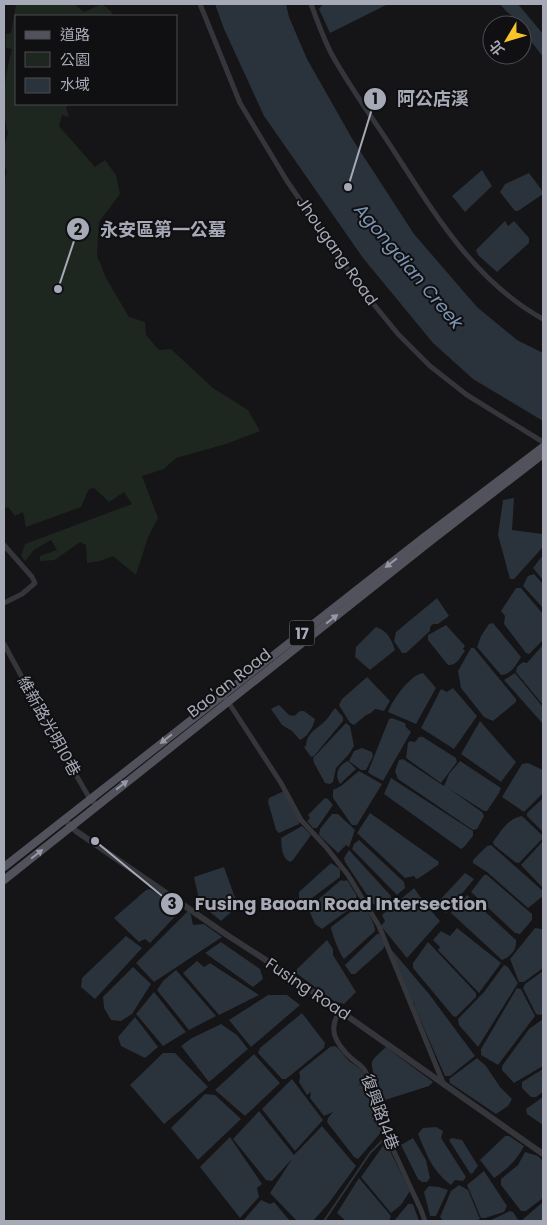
<svg xmlns="http://www.w3.org/2000/svg" width="547" height="1225" font-family="Poppins,'Noto Sans TC',sans-serif">
  <style>
    .green { fill: #1e2620 }
    .water { fill: #2a323b }
    .lines { fill: none; stroke-linecap: round; stroke-linejoin: round }
    .stream { stroke: #2a323b; stroke-width: 2 }
    .minor { stroke: #35363b; stroke-width: 5 }
    .tertiary { stroke: #35363b; stroke-width: 6 }
    .primary { stroke: #51525b; stroke-width: 8 }
    .oneway { fill: #9598a5 }
    .labels { text-anchor: middle; dominant-baseline: central; stroke-width: 4; stroke-linejoin: round; paint-order: stroke }
    .shield { fill: #100f11; stroke: #797c85; stroke-width: 1 }
    .shield-label { font-size: 15px; font-weight: bold; fill: #a6aab7 }
    .street-label { font-size: 16px; fill: #a6aab7; stroke: #100f11 }
    .water-label { font-size: 18px; font-style: italic; fill: #7b95b3; stroke: #100f11 }
    .leader { fill: none; stroke: #a6aab7; stroke-width: 2 }
    .callout-dot { fill: #a6aab7; stroke: #100f11; stroke-width: 2 }
    .mark-label { font-size: 15px; text-anchor: middle; font-weight: bold; fill: #111 }
    .callout-label { font-size: 18px; text-anchor: middle; font-weight: bold; fill: #a6aab7; stroke: #100f11; stroke-width: 4; stroke-linejoin: round; paint-order: stroke }
  </style>
  <rect width="100%" height="100%" fill="#151416"/>
  <path class="green" d="M 16,4 L 74,4 L 84,12 L 102,4 L 112,12 L 111,16 L 16,16 L 16,104 L 69,104 L 66,107 L 69,117 L 62,115 L 59,126 L 95,167 L 105,160 L 116,175 L 120,194 L 99,222 L 97,255 L 106,278 L 129,317 L 145,322 L 146,335 L 159,350 L 171,349 L 213,388 L 248,410 L 260,431 L 226,444 L 176,458 L 164,469 L 142,476 L 158,518 L 148,537 L 136,575 L 113,556 L 100,561 L 87,563 L 86,545 L 80,542 L 55,560 L 40,561 L 40,556 L 57,550 L 51,540 L 34,550 L 25,561 L 21,556 L 25,544 L 132,504 L 124,492 L 109,502 L 94,488 L 89,489 L 81,507 L 26,527 L 23,512 L 15,516 L 8,507 L 4,509 L 4,180 L 7,172 C 1,160 4,146 8,133 C 0,106 5,76 12,49 L 6,48 L 6,34 L 11,33 Z"/>
  <g class="water">
    <polygon points="215,4 286,4 289,17 307,59 353,140 414,234 477,307 517,340 543,353 543,421 473,379 433,343 363,258 264,116 224,29"/>
    <polygon points="323,4 385,4 386,5 330,33 319,9"/>
    <polygon points="500,4 518,4 543,34 543,57 524,32 522,25 506,11"/>
    <polygon points="482,170 492,186 465,212 452,196"/>
    <polygon points="529,173 541,189 543,194 518,211 515,211 500,192 505,184"/>
    <polygon points="505,221 508,226 514,221 529,238 529,243 497,272 478,255 476,250"/>
    <polygon points="514,498 512,530 543,534 543,547 514,579 510,579 498,535 503,500"/>
    <polygon points="543,555 543,580 533,568"/>
    <polygon points="534,574 543,584 543,608 523,586 528,576"/>
    <polygon points="516,588 521,588 543,614 543,640 529,654 526,653 504,624 505,616 501,611"/>
    <polygon points="437,598 449,616 438,624 433,624 430,627 430,631 406,653 402,653 394,641 396,632"/>
    <path d="M 493,623 L 521,657 C 516,665 512,674 501,675 L 477,647 L 481,636 L 489,624 Z"/>
    <path d="M 446,625 L 465,646 L 463,649 L 465,651 C 460,657 457,666 448,665 L 428,640 L 428,635 Z"/>
    <path d="M 376,627 C 388,631 391,639 395,650 L 370,670 L 355,657 L 356,647 Z"/>
    <polygon points="543,645 543,705 516,672 517,667 523,662 527,663"/>
    <polygon points="471,648 474,648 516,699 516,702 493,721 484,717 461,688 458,671"/>
    <path d="M 423,673 L 436,688 L 416,724 L 388,712 C 392,700 410,675 423,673 Z"/>
    <polygon points="515,673 543,707 543,724 504,680"/>
    <polygon points="367,677 390,701 384,711 375,709 371,713 366,715 354,725 350,723 339,705 342,699"/>
    <polygon points="453,688 477,716 454,749 421,728 441,689 447,692"/>
    <path d="M 279,705 L 289,715 L 294,716 L 300,711 L 304,711 L 315,719 C 313,728 307,737 300,740 L 292,731 L 282,725 L 271,709 Z"/>
    <path d="M 335,708 L 343,717 L 343,721 L 314,756 L 311,757 L 304,747 L 306,746 C 306,735 314,730 322,724 C 327,720 331,713 335,708 Z"/>
    <polygon points="392,718 405,723 406,727 411,732 383,781 370,774 368,772 389,719"/>
    <polygon points="480,721 516,762 501,782 461,754"/>
    <polygon points="346,723 350,726 354,746 349,754 336,768 333,782 330,784 325,783 314,763 313,758"/>
    <polygon points="419,737 423,737 456,758 457,762 441,783 406,758 408,743 410,741 415,742"/>
    <polygon points="362,748 372,752 373,756 366,770 361,770 349,761 354,751"/>
    <polygon points="403,759 444,786 449,774 460,761 498,786 501,788 499,793 487,811 484,811 448,788 482,812 484,816 477,829 473,830 398,779 395,771 399,760"/>
    <path d="M 348,761 L 356,769 L 340,784 C 334,775 338,765 348,761 Z"/>
    <polygon points="528,763 543,770 543,793 524,812 502,797 522,764"/>
    <polygon points="359,771 382,784 357,825 352,825 333,798 333,790 341,786"/>
    <polygon points="391,778 473,831 473,836 464,847 461,849 384,794"/>
    <polygon points="284,791 300,820 299,824 279,833 276,830 268,802 269,798"/>
    <polygon points="325,798 328,799 333,805 317,828 313,828 307,821 310,818 308,815"/>
    <polygon points="543,798 543,832 527,816 527,813"/>
    <polygon points="370,813 439,862 438,865 419,878 416,879 414,876 405,878 357,833"/>
    <polygon points="332,814 338,814 355,830 349,847 346,845 338,853 319,835 320,829"/>
    <path d="M 522,816 L 542,835 L 542,839 L 519,863 L 515,862 L 494,845 L 493,842 C 501,831 508,818 522,816 Z"/>
    <path d="M 302,826 L 311,835 L 293,860 L 290,862 C 281,857 282,847 281,838 Z"/>
    <polygon points="359,840 404,882 405,888 397,895 352,849 354,844"/>
    <polygon points="543,841 543,888 521,865"/>
    <polygon points="491,845 543,891 543,896 528,908 487,872 473,863 473,860 487,846"/>
    <polygon points="349,850 391,896 390,900 381,907 373,904 345,862 344,858"/>
    <polygon points="331,863 340,869 340,877 304,904 299,898 299,892"/>
    <polygon points="224,867 238,906 221,921 200,904 194,877"/>
    <polygon points="465,873 474,879 446,913 439,907 438,902"/>
    <polygon points="484,875 487,875 532,914 532,920 520,934 515,933 471,892"/>
    <polygon points="341,880 344,881 347,880 357,896 351,908 322,929 315,924 308,908"/>
    <polygon points="414,888 426,905 440,921 407,958 381,926 385,921 382,915"/>
    <polygon points="150,889 182,909 150,943 145,939 139,942 114,918 146,890"/>
    <path d="M 467,895 L 516,940 C 517,949 511,957 502,960 L 451,913 Z"/>
    <path d="M 361,904 C 367,909 375,924 375,931 L 344,959 C 340,955 331,932 331,927 Z"/>
    <polygon points="188,911 191,915 193,925 204,924 222,937 154,982 136,963"/>
    <polygon points="457,928 501,963 479,993 438,950 440,947 433,940 441,931 450,936"/>
    <polygon points="535,928 541,929 543,931 543,968 524,982 519,982 510,959"/>
    <polygon points="377,934 379,934 385,945 383,949 355,974 351,974 345,965"/>
    <polygon points="126,936 142,948 95,999 81,987 82,978"/>
    <polygon points="327,940 333,949 333,955 356,992 344,1004 334,1001 296,973 297,969"/>
    <polygon points="221,942 260,969 263,979 253,987 205,953"/>
    <polygon points="428,942 476,993 476,997 456,1017 453,1016 413,968 413,963"/>
    <polygon points="390,948 429,994 475,1056 450,1076 445,1076 415,1008 414,1003 411,1002"/>
    <polygon points="197,961 204,967 210,963 259,995 219,1015 183,973"/>
    <polygon points="504,965 508,967 518,983 478,1047 459,1025 458,1019 484,992"/>
    <polygon points="133,967 151,984 132,1014 121,1021 111,1020 104,1008 103,997"/>
    <polygon points="176,970 216,1016 189,1030 157,990 163,981"/>
    <polygon points="543,971 543,1013 541,1015 536,1014 523,988 525,984"/>
    <polygon points="517,988 521,989 535,1016 498,1065 481,1055 481,1049"/>
    <polygon points="154,992 186,1032 163,1046 136,1014"/>
    <polygon points="268,995 287,995 300,1005 251,1047 229,1020"/>
    <polygon points="302,1013 325,1043 324,1048 286,1079 282,1079 258,1053 260,1048"/>
    <polygon points="135,1017 158,1047 145,1058 121,1046 118,1037"/>
    <polygon points="543,1019 543,1066 514,1083 502,1070 502,1066 529,1029"/>
    <polygon points="221,1024 237,1035 248,1049 209,1082 181,1046 192,1038"/>
    <path d="M 335,1046 C 341,1050 344,1056 349,1061 C 356,1066 362,1068 365,1077 L 357,1087 L 363,1081 L 367,1080 L 384,1129 L 358,1159 L 354,1157 L 327,1122 L 328,1118 L 333,1112 L 324,1116 L 310,1098 L 311,1092 L 307,1095 L 299,1082 L 300,1076 L 299,1072 L 330,1047 Z"/>
    <path d="M 386,1047 L 433,1082 L 429,1086 L 385,1100 C 381,1095 370,1068 372,1062 C 374,1057 382,1051 386,1047 Z"/>
    <polygon points="163,1053 175,1053 208,1087 164,1124 130,1085"/>
    <polygon points="254,1054 280,1083 245,1116 215,1090"/>
    <polygon points="477,1058 486,1066 500,1087 512,1099 508,1106 496,1114 450,1083 449,1079"/>
    <polygon points="543,1069 543,1092 536,1097 531,1097 522,1088 522,1082"/>
    <polygon points="292,1079 323,1120 295,1151 262,1109"/>
    <polygon points="205,1094 215,1095 241,1119 198,1160 171,1128"/>
    <polygon points="543,1097 543,1125 527,1114 526,1109"/>
    <polygon points="259,1111 294,1155 322,1126 356,1166 328,1204 313,1221 297,1221 270,1193 292,1159 272,1181 266,1180 233,1139"/>
    <path d="M 436,1127 L 443,1131 L 441,1138 L 466,1177 L 463,1181 L 455,1180 L 451,1185 C 431,1169 428,1157 418,1134 L 423,1128 Z"/>
    <path d="M 505,1136 L 509,1136 L 524,1146 C 517,1160 507,1169 494,1178 L 480,1160 Z"/>
    <polygon points="230,1137 262,1184 257,1188 259,1197 240,1218 200,1167"/>
    <polygon points="413,1138 426,1160 430,1178 427,1182 422,1182 418,1179 401,1145"/>
    <polygon points="452,1138 462,1140 478,1166 472,1174 470,1173 449,1140"/>
    <polygon points="387,1145 410,1191 401,1205 391,1213 361,1177 383,1146"/>
    <polygon points="525,1152 538,1156 543,1161 543,1198 526,1211 521,1211 501,1185 501,1179 518,1165"/>
    <polygon points="484,1171 507,1206 504,1212 485,1218 481,1218 467,1185"/>
    <polygon points="359,1178 391,1216 389,1221 346,1221 337,1213"/>
    <polygon points="459,1185 468,1190 480,1219 474,1221 443,1221 440,1217 451,1191"/>
    <polygon points="429,1186 439,1187 448,1190 436,1216 430,1216 424,1192"/>
    <polygon points="261,1200 270,1204 274,1202 290,1221 243,1221"/>
    <polygon points="543,1202 543,1221 523,1221 522,1220"/>
    <polygon points="408,1204 413,1204 419,1221 394,1221"/>
    <polygon points="510,1211 513,1212 519,1221 489,1221"/>
  </g>
  <g class="lines">
    <polyline class="stream" points="324,1221 370,1153 382,1141"/>
    <g class="minor">
      <polyline points="200,4 240,103 287,181 362,290 398,334 430,366 467,395 543,442"/>
      <path d="M 311,4 C 317,20 323,37 331,53 C 349,86 372,117 392,148 C 434,213 474,281 543,319"/>
      <polyline points="4,545 32,577 35,583 22,594 4,603"/>
      <polyline points="4,644 61,749 90,799 97,805"/>
      <polyline points="223,694 281,783 301,820 326,847 348,875 379,926 444,1085"/>
      <path d="M 340,1011 C 327,1029 336,1044 351,1058 C 355,1062 362,1065 365,1071 C 375,1087 376,1109 383,1126 C 385,1131 390,1133 392,1138 L 391,1145 L 421,1210 L 425,1221"/>
    </g>
    <polyline class="tertiary" points="64,819 76,831 227,935 289,975 543,1154"/>
    <g class="primary">
      <polyline points="4,867 423,538 543,447"/>
      <polyline points="4,880 428,543 543,454"/>
    </g>
  </g>
  <defs><path id="oneway-solid" d="M-6-.8H1V-3.2L6.5 0L1 3.2V.8H-6Z" transform="scale(1.25)"/></defs>
  <g class="oneway">
    <use href="#oneway-solid" transform="translate(391 563) rotate(142)"/>
    <use href="#oneway-solid" transform="translate(332 619) rotate(-38)"/>
    <use href="#oneway-solid" transform="translate(166 739) rotate(142)"/>
    <use href="#oneway-solid" transform="translate(122 785) rotate(-38)"/>
    <use href="#oneway-solid" transform="translate(37 854) rotate(-38)"/>
  </g>
  <g class="labels">
    <rect class="shield" x="289.5" y="620.5" width="25" height="25" rx="4"/>
    <g class="shield-label">
      <text x="302" y="633">17</text>
    </g>
    <g class="street-label">
      <text transform="translate(337 251) rotate(55)">Jhougang Road</text>
      <text transform="translate(229 683) rotate(-38)">Bao'an Road</text>
      <text transform="translate(49 726) rotate(61)">維新路光明10巷</text>
      <text transform="translate(308 989) rotate(34)">Fusing Road</text>
      <text transform="translate(380 1112) rotate(70)">復興路14巷</text>
    </g>
    <g class="water-label">
      <text transform="translate(409 266) rotate(50)">Agongdian Creek</text>
    </g>
  </g>
  <path class="leader" d="M348 187L375 99M58 289L78 229M95 841L172 904"/>
  <g class="callout-dot">
    <circle cx="348" cy="187" r="5"/>
    <circle cx="58" cy="289" r="5"/>
    <circle cx="95" cy="841" r="5"/>
    <circle cx="375" cy="99" r="12"/>
    <circle cx="78" cy="229" r="12"/>
    <circle cx="172" cy="904" r="12"/>
  </g>
  <g class="mark-label">
    <text x="375" y="104">1</text>
    <text x="78" y="235">2</text>
    <text x="172" y="909">3</text>
  </g>
  <g class="callout-label">
    <text x="433" y="105">阿公店溪</text>
    <text x="163" y="236">永安區第一公墓</text>
    <text x="341" y="910">Fusing Baoan Road Intersection</text>
  </g>
  <rect width="547" height="1225" fill="none" stroke="#a6aab7" stroke-width="10"/>
  <rect x="15" y="15" width="162" height="90" fill="#100f11" stroke="#4c4d53"/>
  <rect x="25" y="31" width="25" height="8" fill="#51525b" stroke="#4c4d53"/>
  <text x="60" y="40" font-size="15" fill="#a6aab7">道路</text>
  <rect x="25" y="52" width="25" height="15" fill="#1e2620" stroke="#4c4d53"/>
  <text x="60" y="65" font-size="15" fill="#a6aab7">公園</text>
  <rect x="25" y="78" width="25" height="15" fill="#2a323b" stroke="#4c4d53"/>
  <text x="60" y="90" font-size="15" fill="#a6aab7">水域</text>
  <g transform="translate(507 40) rotate(232)"><circle r="24" fill="#100f11" stroke="#4c4d53"/>
  <path d="M0-4L9 19L0 12L-9 19Z" fill="#f7c32b"/>
  <text y="-8" font-size="14" font-weight="bold" text-anchor="middle" fill="#a6aab7">北</text>
  </g>
</svg>
